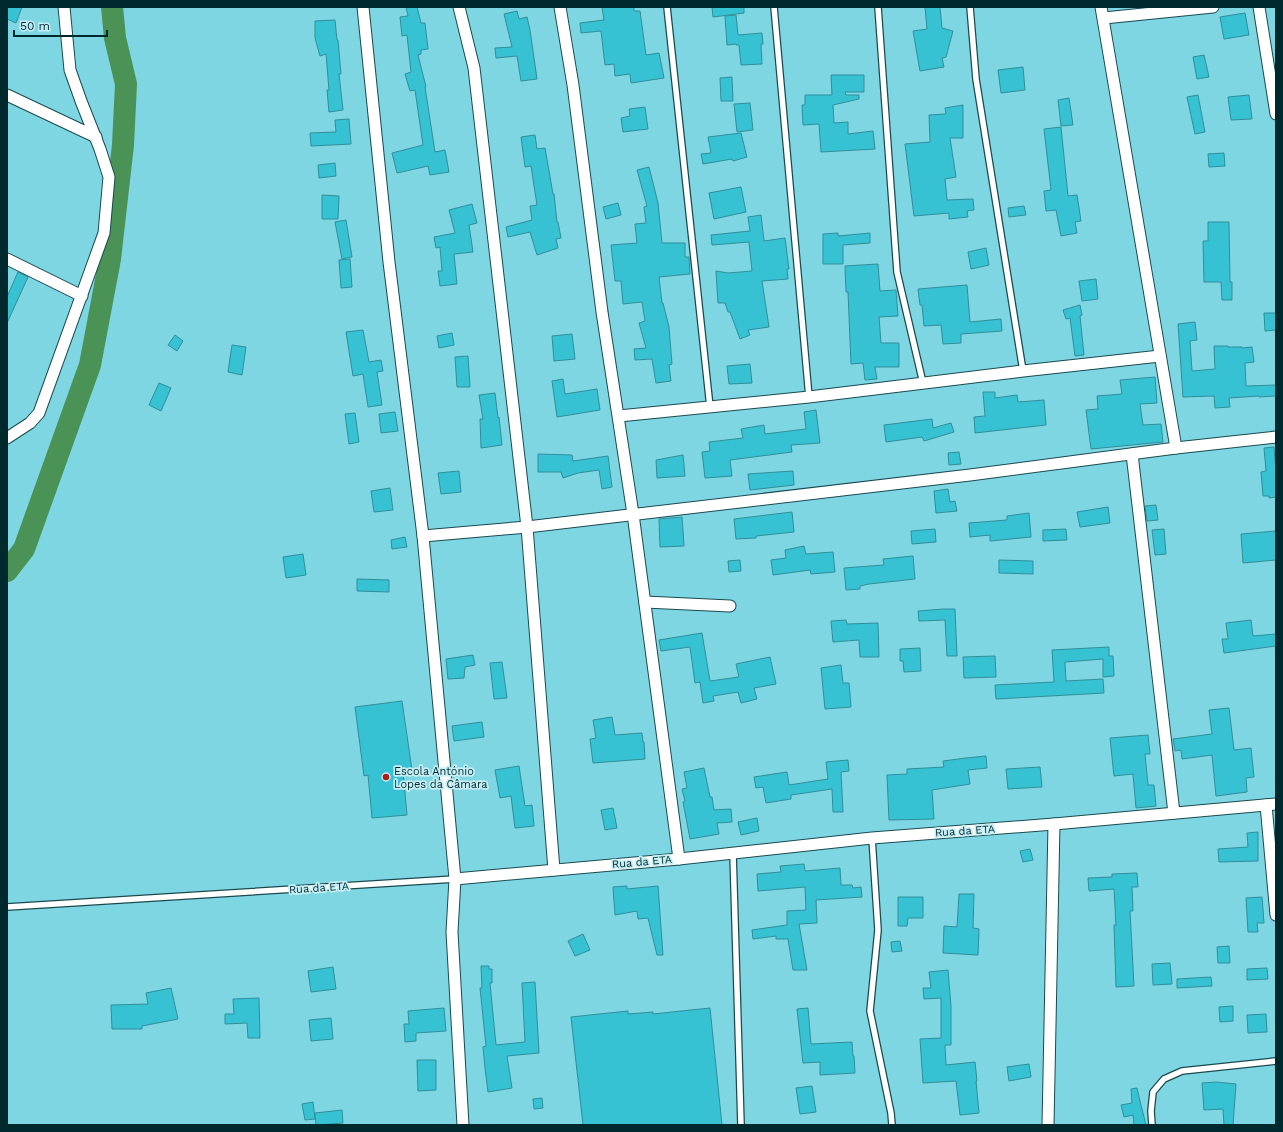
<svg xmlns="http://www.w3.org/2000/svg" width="1283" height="1132" font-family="'Work Sans',sans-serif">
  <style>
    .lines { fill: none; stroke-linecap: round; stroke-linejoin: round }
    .river { stroke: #4a9256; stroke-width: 22 }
    .building { fill: #37c2d4; stroke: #308e9a }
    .service-casing { stroke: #194a50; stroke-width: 8 }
    .minor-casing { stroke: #194a50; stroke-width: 13 }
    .service { stroke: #fff; stroke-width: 5.5 }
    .minor { stroke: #fff; stroke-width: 11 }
    .poi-dot { fill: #ae1d1c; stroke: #c5eff5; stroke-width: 1.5 }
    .labels { text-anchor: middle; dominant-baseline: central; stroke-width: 3.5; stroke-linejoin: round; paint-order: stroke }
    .poi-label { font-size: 11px; fill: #00292e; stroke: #c5eff5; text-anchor: start }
    .street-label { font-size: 11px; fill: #00292e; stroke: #c5eff5 }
  </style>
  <rect width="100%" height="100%" fill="#7dd6e2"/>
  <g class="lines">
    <polyline class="river" points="7,571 24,549 90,365 110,259 123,145 126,84 115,38 112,7"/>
  </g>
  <g class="building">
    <polygon points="7,7 22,7 16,23 7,19"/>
    <polygon points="406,7 417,7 421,23 425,23 428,49 421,50 421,54 418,55 426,87 425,87 435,152 445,150 449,172 430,175 428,166 397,173 392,153 423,145 415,90 410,91 405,74 411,72 407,35 402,36 400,17 408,16"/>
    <polygon points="602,7 634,7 634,11 640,11 646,55 659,53 664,78 631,83 630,74 615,76 614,64 605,65 601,31 581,33 580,23 604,20"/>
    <polygon points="712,7 744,7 744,13 713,17"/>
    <polygon points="925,7 940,7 942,28 953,31 946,57 942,58 944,67 920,71 913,31 927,29"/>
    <polygon points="517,11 519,19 527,17 530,30 537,79 521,81 517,56 496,58 495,48 512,47 504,14"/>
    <polygon points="1245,13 1249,35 1224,39 1220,17"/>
    <polygon points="736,15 738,35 762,33 763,44 761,44 762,64 741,65 739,45 736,45 736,44 727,45 725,16"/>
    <polygon points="335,20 337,40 338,40 341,74 339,74 343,110 329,112 327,90 329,90 326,54 320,56 315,38 315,21"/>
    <polygon points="1204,55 1209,77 1197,79 1193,57"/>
    <polygon points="1023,67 1025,90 1001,93 998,70"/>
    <polygon points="831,75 864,75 864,92 845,92 846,95 859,95 859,99 833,105 834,123 848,122 848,134 873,131 875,149 821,152 819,124 803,125 802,105 805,105 805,95 832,95"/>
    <polygon points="732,77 733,101 721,101 720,78"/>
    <polygon points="1198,95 1205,132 1195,134 1187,97"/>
    <polygon points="1249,95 1252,119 1231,120 1228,97"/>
    <polygon points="1069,98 1073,125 1061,126 1058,100"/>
    <polygon points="750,103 753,130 737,132 734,104"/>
    <polygon points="963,105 963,138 950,138 956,177 945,179 947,200 973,199 974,210 967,211 968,217 949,219 949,213 914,216 905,144 930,142 929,115 946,114 945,108"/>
    <polygon points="645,107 648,129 623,132 621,118 630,116 629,109"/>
    <polygon points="349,119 351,144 311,146 310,133 336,132 335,120"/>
    <polygon points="1061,127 1068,196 1077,195 1081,221 1075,222 1077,233 1061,236 1056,210 1046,211 1044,191 1051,190 1044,129"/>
    <polygon points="741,133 747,157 733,161 732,159 703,164 701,154 711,153 708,137"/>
    <polygon points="535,135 537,149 545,148 553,194 554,194 557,222 558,222 561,238 556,239 558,248 537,255 530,232 508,237 506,227 532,220 530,206 537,205 531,166 525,167 521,137"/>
    <polygon points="1224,153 1225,166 1209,167 1208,154"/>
    <polygon points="335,163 336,176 319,178 318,165"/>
    <polygon points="649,167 658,203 662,243 685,243 685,257 689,257 690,274 659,277 662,303 663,303 669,327 672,364 669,365 671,381 656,383 652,359 635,360 634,349 646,348 639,323 645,321 642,302 623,304 621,281 615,281 611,245 637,243 635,224 646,223 644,207 647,206 637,170"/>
    <polygon points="741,187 746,212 714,219 709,193"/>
    <polygon points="322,195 339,196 338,219 322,219"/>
    <polygon points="618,203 621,215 606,219 603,207"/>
    <polygon points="472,204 477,223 469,225 473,252 454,254 457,284 440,286 438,271 442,271 440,247 436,248 434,237 455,233 449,210"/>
    <polygon points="1024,206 1026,215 1009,217 1008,208"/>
    <polygon points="761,215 764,241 785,238 789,269 787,269 788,279 762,281 769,327 748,330 750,335 740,339 730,312 728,312 725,303 718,303 716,271 728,273 752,271 749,242 712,245 711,235 750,231 748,217"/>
    <polygon points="346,220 352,257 342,259 335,222"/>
    <polygon points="1208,222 1229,222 1230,282 1232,282 1232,300 1222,300 1221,282 1204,282 1203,241 1208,241"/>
    <polygon points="838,233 838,236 870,233 870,243 843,245 843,264 823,264 823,234"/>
    <polygon points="986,248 989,265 971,269 968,252"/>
    <polygon points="350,259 352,287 341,288 339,260"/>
    <polygon points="878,264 880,291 896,290 898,316 879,317 881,343 899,343 899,367 875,367 877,379 865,380 863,363 851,364 848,292 846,292 845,266"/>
    <polygon points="18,272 28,277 7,323 7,297"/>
    <polygon points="1096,279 1098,299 1082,301 1079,281"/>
    <polygon points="967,285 970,322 1001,319 1002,331 961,334 961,343 943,344 941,325 924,326 922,305 920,305 918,289"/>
    <polygon points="1080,305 1082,315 1080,316 1084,355 1075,356 1070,318 1066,319 1063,310"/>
    <polygon points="1264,313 1276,313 1276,330 1265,331"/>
    <polygon points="1195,322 1197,340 1190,341 1192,371 1215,369 1214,346 1228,346 1228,347 1242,347 1242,348 1252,347 1254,362 1245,363 1246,386 1276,385 1276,396 1259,397 1259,396 1229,398 1230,407 1215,408 1214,396 1183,397 1178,324"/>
    <polygon points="363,330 369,362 381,360 383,371 377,372 382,405 368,407 363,374 353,376 346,332"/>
    <polygon points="452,333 454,345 439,348 437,336"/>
    <polygon points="572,334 575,359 554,361 552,336"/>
    <polygon points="175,335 183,341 177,351 168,345"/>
    <polygon points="232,345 246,347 242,375 228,372"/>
    <polygon points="468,356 470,387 457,387 455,357"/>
    <polygon points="750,364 752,383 729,384 727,366"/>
    <polygon points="1155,377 1157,403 1140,404 1143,425 1161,424 1163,442 1091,449 1086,410 1098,409 1097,396 1122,394 1120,380"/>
    <polygon points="563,379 565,394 597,389 600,410 557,417 552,381"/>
    <polygon points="159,383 171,388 161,411 149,405"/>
    <polygon points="983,392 995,392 995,398 1017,395 1018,402 1044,400 1046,425 975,433 974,417 985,416"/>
    <polygon points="495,393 498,418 499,417 502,445 481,448 480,419 483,419 479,395"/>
    <polygon points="816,410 820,443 791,445 792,452 730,460 732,476 705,478 702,452 710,451 709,442 743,438 741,429 764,425 765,434 806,429 804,412"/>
    <polygon points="395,412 398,431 381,433 379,414"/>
    <polygon points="355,413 359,442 349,444 345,414"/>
    <polygon points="932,419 933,428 951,423 954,432 924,441 922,437 886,442 884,425"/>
    <polygon points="1274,447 1276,470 1276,497 1269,498 1269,496 1263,496 1261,472 1266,471 1264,448"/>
    <polygon points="959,452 961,464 949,465 948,453"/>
    <polygon points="538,454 572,455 573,461 608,456 612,487 602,489 599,470 578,473 563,478 561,472 538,472"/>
    <polygon points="683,455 685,476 657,478 656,460"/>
    <polygon points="459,471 461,492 441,494 438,473"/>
    <polygon points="793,471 794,485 750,490 748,474"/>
    <polygon points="390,488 393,510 374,512 371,491"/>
    <polygon points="948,489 950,502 955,501 957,511 936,513 934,491"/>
    <polygon points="1156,505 1158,520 1147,521 1145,506"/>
    <polygon points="1108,507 1110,523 1080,527 1077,512"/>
    <polygon points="792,512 794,532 756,536 756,538 736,539 734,519"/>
    <polygon points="1029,513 1031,537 990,541 990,535 970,537 969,523 1007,520 1007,516"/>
    <polygon points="682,517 684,546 660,547 659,519"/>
    <polygon points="935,529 936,542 912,544 911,531"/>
    <polygon points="1066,529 1067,540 1043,541 1043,530"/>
    <polygon points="1164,529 1166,554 1155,555 1152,530"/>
    <polygon points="1276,531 1276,560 1243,563 1241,534"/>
    <polygon points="405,537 407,547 392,549 391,540"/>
    <polygon points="804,546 806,554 833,552 835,572 811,574 810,570 773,575 771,560 786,558 785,550"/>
    <polygon points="303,554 306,575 286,578 283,557"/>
    <polygon points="913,556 915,579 869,584 860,586 860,589 846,590 844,568 884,565 883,559"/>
    <polygon points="740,560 741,571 729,572 728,561"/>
    <polygon points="999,560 1033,561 1033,574 999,573"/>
    <polygon points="357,579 389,580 389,592 357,591"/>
    <polygon points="944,609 955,609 957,656 947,656 945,620 919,621 918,611"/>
    <polygon points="846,620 847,624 878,623 879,657 860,657 859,640 833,642 831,621"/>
    <polygon points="1251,620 1253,636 1276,634 1276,646 1224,653 1222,639 1228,639 1226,623"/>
    <polygon points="702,633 710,681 739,677 736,664 770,657 776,684 754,688 757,699 741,703 738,692 713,696 714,701 703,703 700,682 695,683 690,647 661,651 659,640"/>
    <polygon points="1109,647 1109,656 1113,656 1114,676 1103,677 1103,659 1065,662 1066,681 1103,679 1104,693 996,699 995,685 1054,682 1052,650"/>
    <polygon points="920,648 921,671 904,672 903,661 900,661 900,649"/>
    <polygon points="473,655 475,665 465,667 464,678 448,679 446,659"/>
    <polygon points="995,656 996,677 964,678 963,657"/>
    <polygon points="502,662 507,698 494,699 490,663"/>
    <polygon points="841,665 843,683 849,683 851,707 825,709 821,668"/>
    <polygon points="402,701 412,770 403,771 407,815 372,818 368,775 364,776 355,707"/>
    <polygon points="1229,708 1234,750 1251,748 1254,777 1246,778 1247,792 1216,796 1212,755 1182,759 1181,750 1175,751 1173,739 1212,734 1209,710"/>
    <polygon points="612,717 615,735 642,733 643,742 644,742 645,759 593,763 590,739 596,738 593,720"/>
    <polygon points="482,722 484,737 454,741 452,726"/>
    <polygon points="1148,735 1150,754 1145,754 1148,785 1154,785 1156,806 1136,808 1133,774 1114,776 1110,738"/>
    <polygon points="986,756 987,768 968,770 970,784 932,790 934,819 889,820 887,775 907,774 907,769 944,767 943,761 966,758"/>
    <polygon points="848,760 849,771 841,772 843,812 833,812 832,789 791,795 791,799 766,803 763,787 756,788 754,777 787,772 789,785 828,779 826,762"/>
    <polygon points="519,766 525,806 532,805 534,826 515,828 511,796 500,798 495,770"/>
    <polygon points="1040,767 1042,787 1008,789 1006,769"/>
    <polygon points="704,768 710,797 712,797 714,810 731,809 732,822 717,823 719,834 690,839 683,802 685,801 682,789 687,788 684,772"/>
    <polygon points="613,808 617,828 605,830 601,810"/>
    <polygon points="757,818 759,831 741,835 738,822"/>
    <polygon points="1258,832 1258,861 1219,862 1218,849 1248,847 1247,833"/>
    <polygon points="1030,849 1033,860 1023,862 1020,851"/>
    <polygon points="804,864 805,871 840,868 841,885 852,885 853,888 861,887 862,897 816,900 817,923 799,924 807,970 793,970 788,939 776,939 776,936 753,939 752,930 787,925 787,911 806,910 805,887 758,891 757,874 781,872 780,866"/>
    <polygon points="1137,873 1138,887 1132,887 1133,911 1130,911 1134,986 1116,987 1114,925 1116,925 1114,889 1089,891 1088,878 1112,877 1112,874"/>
    <polygon points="627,886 627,889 658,886 663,955 657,955 648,918 638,919 637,911 615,915 613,887"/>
    <polygon points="959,894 974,894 973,928 979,929 978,955 943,953 944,926 957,927"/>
    <polygon points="898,897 923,897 923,918 908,918 907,926 898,926"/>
    <polygon points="1262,897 1264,923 1257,923 1258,932 1248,932 1246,898"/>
    <polygon points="583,934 590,950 575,956 568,941"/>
    <polygon points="900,941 902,951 892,952 891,942"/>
    <polygon points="1229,946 1230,963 1218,963 1217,947"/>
    <polygon points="1170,963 1172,984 1153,985 1152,964"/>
    <polygon points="481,966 489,966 489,969 492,969 492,983 490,983 496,1045 525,1042 522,983 535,982 539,1053 507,1056 512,1088 488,1092 485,1068 483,1047 486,1046 480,988 482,988"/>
    <polygon points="333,967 336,989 311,992 308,971"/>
    <polygon points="1267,968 1268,979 1247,980 1247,969"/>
    <polygon points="948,970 951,1006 951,1045 945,1045 946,1065 975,1062 977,1081 976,1081 979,1113 960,1115 956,1081 923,1083 920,1039 941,1038 941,998 924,999 923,988 931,988 929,972"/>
    <polygon points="1211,977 1212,986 1177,988 1177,979"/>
    <polygon points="171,988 178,1019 142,1026 142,1029 112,1029 111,1005 148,1004 146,993"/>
    <polygon points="259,998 260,1038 248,1038 247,1023 225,1024 225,1014 234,1014 233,999"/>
    <polygon points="1233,1006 1233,1021 1220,1022 1219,1007"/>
    <polygon points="444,1008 446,1031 416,1033 416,1041 405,1042 404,1024 409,1024 408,1011"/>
    <polygon points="710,1008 722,1125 583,1125 571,1017 628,1011 628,1014 653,1012 653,1014"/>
    <polygon points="808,1008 811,1044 852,1042 853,1056 854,1056 855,1073 820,1075 820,1062 803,1063 797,1009"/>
    <polygon points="1266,1014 1267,1032 1248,1033 1247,1015"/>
    <polygon points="331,1018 333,1039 311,1041 309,1020"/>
    <polygon points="417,1060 436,1060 436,1090 418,1091"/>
    <polygon points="1029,1064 1031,1077 1009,1081 1007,1067"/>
    <polygon points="1216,1082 1236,1084 1233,1125 1224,1125 1223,1109 1204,1110 1202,1083"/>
    <polygon points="812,1086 816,1112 800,1114 796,1088"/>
    <polygon points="1137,1088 1140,1101 1146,1125 1134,1125 1133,1115 1124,1117 1121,1105 1132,1103 1131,1089"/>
    <polygon points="542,1098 543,1108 534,1109 533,1099"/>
    <polygon points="313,1102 315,1119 305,1120 302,1104"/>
    <polygon points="342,1110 343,1123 316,1125 315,1113"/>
  </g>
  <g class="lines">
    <g class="service-casing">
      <g id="service">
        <polyline points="667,7 710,407"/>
        <polyline points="774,7 809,397"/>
        <polyline points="878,7 897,272 923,383"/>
        <polyline points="970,7 976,79 1023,371"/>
        <polyline points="872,838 878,930 870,1011 891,1113 892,1125"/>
        <polyline points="733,853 741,1125"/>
        <polyline points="7,907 455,879"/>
        <polyline points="1152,1125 1151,1111 1153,1092 1164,1079 1182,1071 1276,1061"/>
      </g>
    </g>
    <g class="minor-casing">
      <g id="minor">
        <polyline points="363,7 389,262 423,536 455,879 452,932 463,1125"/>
        <polyline points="459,7 474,68 527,527 554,870"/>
        <polyline points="560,7 573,85 602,312 633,514 679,859"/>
        <polyline points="1101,7 1176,448"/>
        <polyline points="1259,7 1276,114"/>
        <polyline points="1104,18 1213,7"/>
        <polyline points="7,95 96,137"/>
        <polyline points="7,259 82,296"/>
        <polyline points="619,416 809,397 1023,371 1160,356"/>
        <polyline points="7,438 30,423 39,413 104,233 109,177 100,149 81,101 70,70 64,7"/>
        <polyline points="1132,454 1174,813"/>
        <polyline points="423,536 527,527 970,475 1176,448 1276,437"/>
        <polyline points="645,602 730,606"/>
        <polyline points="1266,805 1276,915"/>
        <polyline points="455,879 679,859 872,838 1054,824 1276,804"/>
        <polyline points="1048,1125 1054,824"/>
      </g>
    </g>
    <use href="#service" class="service"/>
    <use href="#minor" class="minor"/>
  </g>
  <circle class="poi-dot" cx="386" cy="777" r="4"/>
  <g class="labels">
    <g class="poi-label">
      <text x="394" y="771">Escola António<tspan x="394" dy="13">Lopes da Câmara</tspan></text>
    </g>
    <g class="street-label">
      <text transform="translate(965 831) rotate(-4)">Rua da ETA</text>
      <text transform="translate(642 862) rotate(-5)">Rua da ETA</text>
      <text transform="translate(319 888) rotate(-4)">Rua da ETA</text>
    </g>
  </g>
  <rect width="1283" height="1132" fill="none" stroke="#00292e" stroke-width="16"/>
  <path d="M14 30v6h93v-6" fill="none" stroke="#00292e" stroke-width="2"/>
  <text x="20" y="30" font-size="12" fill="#00292e" stroke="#c5eff5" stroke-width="3" paint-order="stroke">50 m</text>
</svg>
